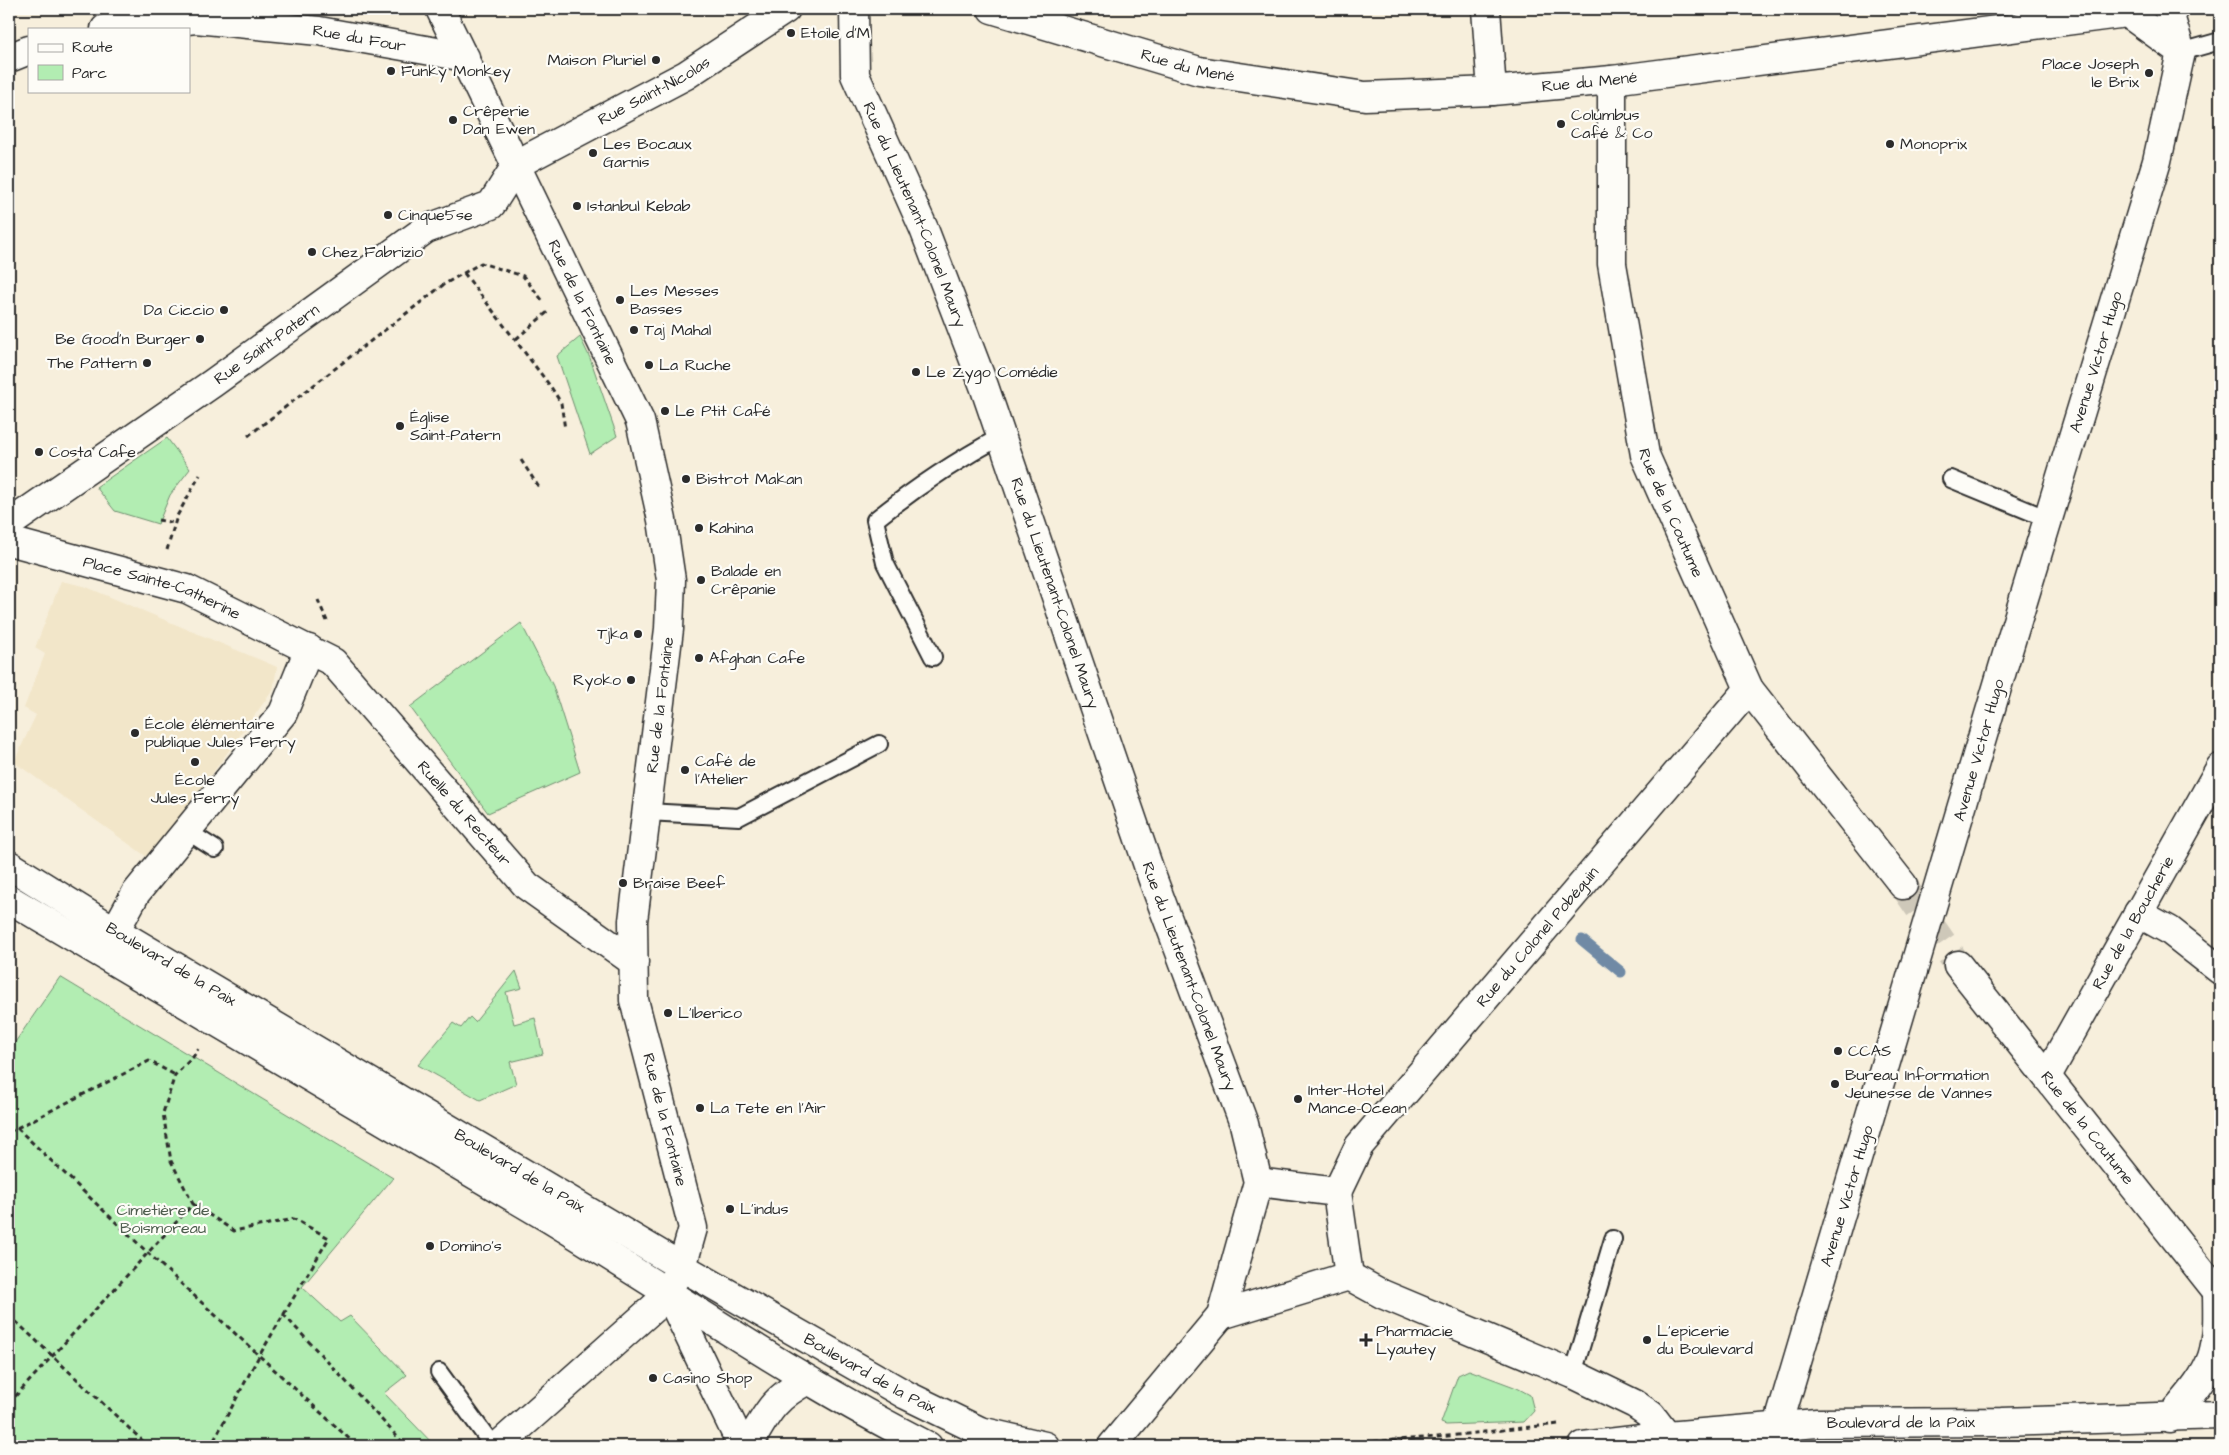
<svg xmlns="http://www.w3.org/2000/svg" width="2229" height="1455" font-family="'Architects Daughter',sans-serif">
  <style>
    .built { fill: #f2e6c9 }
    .green { fill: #b2edb2; stroke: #6e8c6e }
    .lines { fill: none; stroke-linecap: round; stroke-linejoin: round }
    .stream { stroke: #6f8aa5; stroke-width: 11 }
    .street-tunnel { stroke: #cec8b9; stroke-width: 28; stroke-dasharray: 28 14; stroke-linecap: butt }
    .lane-casing { stroke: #2b2b2b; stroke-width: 20 }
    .street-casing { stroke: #2b2b2b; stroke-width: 31 }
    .secondary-casing { stroke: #2b2b2b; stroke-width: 31 }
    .path { stroke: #2b2b2b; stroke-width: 3; stroke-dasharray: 5 4; stroke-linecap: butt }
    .lane { stroke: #fdfcf7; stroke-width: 16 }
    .street { stroke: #fdfcf7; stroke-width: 28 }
    .secondary { stroke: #fdfcf7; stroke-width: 28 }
    .poi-dot { fill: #2b2b2b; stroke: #fdfcf7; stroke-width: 2 }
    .labels { text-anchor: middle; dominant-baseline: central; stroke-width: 4.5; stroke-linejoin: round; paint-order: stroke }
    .poi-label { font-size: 16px; fill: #2b2b2b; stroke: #fdfcf7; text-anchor: start }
    .street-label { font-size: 16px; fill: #2b2b2b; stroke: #fdfcf7 }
    .park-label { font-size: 16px; fill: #4d5c4d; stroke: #fdfcf7 }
  </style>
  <rect width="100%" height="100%" fill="#f7efdc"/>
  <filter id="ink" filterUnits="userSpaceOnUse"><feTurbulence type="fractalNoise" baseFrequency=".02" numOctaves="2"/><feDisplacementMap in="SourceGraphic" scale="10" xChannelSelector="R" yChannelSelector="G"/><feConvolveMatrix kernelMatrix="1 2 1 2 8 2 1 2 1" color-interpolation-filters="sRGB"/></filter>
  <g filter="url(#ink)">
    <polygon class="built" points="61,581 84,586 277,667 273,690 150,859 14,762 36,715 24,708 45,654 35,648"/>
    <g class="green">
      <polygon points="580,337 590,358 617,436 590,454 557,356"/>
      <polygon points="167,438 190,469 170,495 158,524 115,511 96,487"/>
      <polygon points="521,623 553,686 580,772 488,813 410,707"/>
      <polygon points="516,971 522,988 506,992 514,1024 535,1018 543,1054 510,1062 516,1084 480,1100 418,1065 453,1023 461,1028 470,1017 475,1022"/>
      <polygon points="60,977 393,1178 302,1287 340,1322 350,1316 407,1375 384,1393 435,1446 9,1446 9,1051"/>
      <polygon points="1469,1370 1517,1388 1530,1395 1534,1411 1524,1422 1446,1425 1441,1423 1458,1375"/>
    </g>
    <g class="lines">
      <polyline class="stream" points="1582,940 1621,972"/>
      <polyline class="street-tunnel" points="1903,885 1958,965"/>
      <g class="lane-casing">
        <g id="lane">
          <polyline points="2181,52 2220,41"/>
          <polyline points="1951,479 2048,519"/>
          <path d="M 933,657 L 885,563 L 875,520 C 915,488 957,460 1002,436"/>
          <polyline points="647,812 739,817 879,744"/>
          <polyline points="187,831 215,849"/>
          <polyline points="439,1372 493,1446"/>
          <polyline points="1573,1374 1613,1239"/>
        </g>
      </g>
      <g class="street-casing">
        <g id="street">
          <path id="s1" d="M 440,9 L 640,421 L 662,520 L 671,580 L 669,629 L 633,921 L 634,1000 L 693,1228 L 682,1267 L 659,1303 L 498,1446"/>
          <path id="s2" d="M 854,9 L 855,75 L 924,229 L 984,386 L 1152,877 L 1244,1124 L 1258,1182 L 1221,1315 L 1112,1446"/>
          <polyline points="1486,9 1492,91"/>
          <polyline points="2168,9 2181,52"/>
          <path id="s3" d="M 105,29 L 196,19 L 319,31 L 465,57"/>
          <polyline points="9,58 29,50"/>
          <path id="s4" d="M 1612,80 L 1612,264 L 1645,455 L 1749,689 L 1903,885"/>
          <path id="s5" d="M 9,524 L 213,383 L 426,229 L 491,205 L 517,164 L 686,75 L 786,9"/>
          <path id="s6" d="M 9,541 L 187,589 L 333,662 L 527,886 L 634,962"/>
          <polyline points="2138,913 2169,930 2220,970"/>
          <polyline points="115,931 136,893 283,713 309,649"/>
          <path id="s7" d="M 1958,965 L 2220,1295"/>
          <path id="s8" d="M 2047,1076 L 2220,768"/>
          <polyline points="1258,1182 1337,1192"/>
          <path id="s9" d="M 1337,1192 L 1359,1146 L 1749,689"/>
          <polyline points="1337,1192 1349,1276"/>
          <polyline points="1349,1276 1382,1294 1573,1374 1635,1404 1651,1415 1667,1436"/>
          <polyline points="668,1292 742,1446"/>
          <polyline points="1221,1315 1349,1276"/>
          <path d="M 2170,1418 C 2186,1399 2204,1380 2212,1357 C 2219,1336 2217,1312 2217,1291"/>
          <path d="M 748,1446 C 767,1413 773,1398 808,1380"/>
        </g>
      </g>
      <g class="secondary-casing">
        <g id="secondary">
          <path id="s10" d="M 992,9 L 1199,71 L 1365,96 L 1492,91 L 1612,80 L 2127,13 L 2181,52 L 2157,161 L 2010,644 L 1772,1446"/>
          <path id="s11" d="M 9,865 L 115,931 L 682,1267 L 906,1395 L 980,1431 L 1045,1446"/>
          <path d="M 9,899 C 189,1006 370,1111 550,1219 C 675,1295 797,1380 928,1446"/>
          <path id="s12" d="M 1583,1446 L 1667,1436 L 1817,1423 L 2002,1422 L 2220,1415"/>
        </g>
      </g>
      <g class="path">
        <polyline points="464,273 551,387 561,403 565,429"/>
        <polyline points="516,339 550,310"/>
        <polyline points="248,436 443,285 481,263 523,276 543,301"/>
        <polyline points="521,460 540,489"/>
        <polyline points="158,520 175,523"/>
        <polyline points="167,550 177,516 200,475"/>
        <polyline points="318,600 327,621"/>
        <polyline points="17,1128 148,1253 357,1446"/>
        <polyline points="9,1132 149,1061 175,1075"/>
        <polyline points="193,1204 234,1231 294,1219 329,1238 259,1356 211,1446"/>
        <polyline points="283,1314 406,1446"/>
        <polyline points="9,1315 148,1446"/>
        <polyline points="9,1403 193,1204 171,1161 163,1113 175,1075 193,1057 198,1049"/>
        <polyline points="1311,1446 1438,1437 1559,1424"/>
      </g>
      <use href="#lane" class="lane"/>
      <use href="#street" class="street"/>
      <use href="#secondary" class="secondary"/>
    </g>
  </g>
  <g class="poi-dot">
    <circle cx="791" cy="33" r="5"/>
    <circle cx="656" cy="60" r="5"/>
    <circle cx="391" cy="71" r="5"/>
    <circle cx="2149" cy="73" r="5"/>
    <circle cx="453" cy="120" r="5"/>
    <circle cx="1561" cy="124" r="5"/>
    <circle cx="1890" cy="144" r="5"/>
    <circle cx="593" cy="153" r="5"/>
    <circle cx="577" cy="206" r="5"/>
    <circle cx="388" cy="215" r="5"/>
    <circle cx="312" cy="252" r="5"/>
    <circle cx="620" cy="300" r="5"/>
    <circle cx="224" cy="310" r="5"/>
    <circle cx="634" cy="330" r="5"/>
    <circle cx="200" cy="339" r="5"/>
    <circle cx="147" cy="363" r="5"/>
    <circle cx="649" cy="365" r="5"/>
    <circle cx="916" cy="372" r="5"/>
    <circle cx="665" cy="411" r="5"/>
    <circle cx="400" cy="426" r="5"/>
    <circle cx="39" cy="452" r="5"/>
    <circle cx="686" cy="479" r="5"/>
    <circle cx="699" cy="528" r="5"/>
    <circle cx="701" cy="580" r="5"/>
    <circle cx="638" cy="634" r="5"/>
    <circle cx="699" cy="658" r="5"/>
    <circle cx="631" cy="680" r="5"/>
    <circle cx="135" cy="733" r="5"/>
    <circle cx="195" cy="762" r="5"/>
    <circle cx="685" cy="770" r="5"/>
    <circle cx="623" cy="883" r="5"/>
    <circle cx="668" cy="1013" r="5"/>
    <circle cx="1838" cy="1051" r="5"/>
    <circle cx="1835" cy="1084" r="5"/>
    <circle cx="1298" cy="1099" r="5"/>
    <circle cx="700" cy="1108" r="5"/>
    <circle cx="730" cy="1209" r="5"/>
    <circle cx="430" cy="1246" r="5"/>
    <path d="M1363.5 1332.5h5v5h5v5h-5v5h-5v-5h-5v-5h5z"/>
    <circle cx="1647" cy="1340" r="5"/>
    <circle cx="653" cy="1378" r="5"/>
  </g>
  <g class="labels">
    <g class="poi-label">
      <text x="801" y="33">Etoile d'M</text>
      <text x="646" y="60" text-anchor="end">Maison Pluriel</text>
      <text x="2139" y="64" text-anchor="end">Place Joseph<tspan x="2139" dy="18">le Brix</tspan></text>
      <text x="401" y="71">Funky Monkey</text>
      <text x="463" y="111">Crêperie<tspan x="463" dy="18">Dan Ewen</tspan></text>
      <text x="1571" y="115">Columbus<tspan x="1571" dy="18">Café &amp; Co</tspan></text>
      <text x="603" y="144">Les Bocaux<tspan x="603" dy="18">Garnis</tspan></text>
      <text x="1900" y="144">Monoprix</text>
      <text x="587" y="206">Istanbul Kebab</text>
      <text x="398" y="215">Cinque5se</text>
      <text x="322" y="252">Chez Fabrizio</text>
      <text x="630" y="291">Les Messes<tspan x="630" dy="18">Basses</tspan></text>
      <text x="214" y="310" text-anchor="end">Da Ciccio</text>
      <text x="644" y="330">Taj Mahal</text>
      <text x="190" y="339" text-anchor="end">Be Good'n Burger</text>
      <text x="137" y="363" text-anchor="end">The Pattern</text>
      <text x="659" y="365">La Ruche</text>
      <text x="926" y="372">Le Zygo Comédie</text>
      <text x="675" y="411">Le Ptit Café</text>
      <text x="410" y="417">Église<tspan x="410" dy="18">Saint-Patern</tspan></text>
      <text x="49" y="452">Costa Cafe</text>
      <text x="696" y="479">Bistrot Makan</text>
      <text x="709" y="528">Kahina</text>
      <text x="711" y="571">Balade en<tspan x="711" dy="18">Crêpanie</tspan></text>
      <text x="628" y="634" text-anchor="end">Tjka</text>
      <text x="709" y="658">Afghan Cafe</text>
      <text x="621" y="680" text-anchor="end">Ryoko</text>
      <text x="145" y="724">École élémentaire<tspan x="145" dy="18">publique Jules Ferry</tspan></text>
      <text x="695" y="761">Café de<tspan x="695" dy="18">l'Atelier</tspan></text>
      <text x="195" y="780" text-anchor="middle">École<tspan x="195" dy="18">Jules Ferry</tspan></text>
      <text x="633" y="883">Braise Beef</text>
      <text x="678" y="1013">L'Iberico</text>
      <text x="1848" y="1051">CCAS</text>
      <text x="1845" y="1075">Bureau Information<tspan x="1845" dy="18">Jeunesse de Vannes</tspan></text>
      <text x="1308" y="1090">Inter-Hotel<tspan x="1308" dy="18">Mance-Ocean</tspan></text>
      <text x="710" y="1108">La Tete en l'Air</text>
      <text x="740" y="1209">L'indus</text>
      <text x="440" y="1246">Domino's</text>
      <text x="1376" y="1331">Pharmacie<tspan x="1376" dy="18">Lyautey</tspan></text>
      <text x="1657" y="1331">L’epicerie<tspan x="1657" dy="18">du Boulevard</tspan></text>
      <text x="663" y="1378">Casino Shop</text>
    </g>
    <g class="street-label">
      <text stroke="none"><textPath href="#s3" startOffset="256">Rue du Four</textPath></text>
      <text stroke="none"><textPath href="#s10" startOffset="204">Rue du Mené</textPath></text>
      <text stroke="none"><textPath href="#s10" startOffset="609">Rue du Mené</textPath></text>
      <text stroke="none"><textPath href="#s5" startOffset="784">Rue Saint-Nicolas</textPath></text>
      <text stroke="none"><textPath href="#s2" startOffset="218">Rue du Lieutenant-Colonel Maury</textPath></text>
      <text stroke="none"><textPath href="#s1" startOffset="326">Rue de la Fontaine</textPath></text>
      <text stroke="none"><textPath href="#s5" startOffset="314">Rue Saint-Patern</textPath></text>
      <text transform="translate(2096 362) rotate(-73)">Avenue Victor Hugo</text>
      <text stroke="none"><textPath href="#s4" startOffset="441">Rue de la Coutume</textPath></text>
      <text stroke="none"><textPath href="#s6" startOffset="160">Place Sainte-Catherine</textPath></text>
      <text stroke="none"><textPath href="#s2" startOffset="622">Rue du Lieutenant-Colonel Maury</textPath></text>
      <text transform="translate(660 705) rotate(-83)">Rue de la Fontaine</text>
      <text transform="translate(1979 750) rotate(-74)">Avenue Victor Hugo</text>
      <text stroke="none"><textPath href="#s6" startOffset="548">Ruelle du Recteur</textPath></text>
      <text stroke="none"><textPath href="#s8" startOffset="176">Rue de la Boucherie</textPath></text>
      <text stroke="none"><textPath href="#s9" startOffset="326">Rue du Colonel Pobéguin</textPath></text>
      <text stroke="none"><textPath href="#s11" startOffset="190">Boulevard de la Paix</textPath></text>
      <text stroke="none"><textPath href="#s2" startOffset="1028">Rue du Lieutenant-Colonel Maury</textPath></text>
      <text stroke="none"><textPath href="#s1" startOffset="1166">Rue de la Fontaine</textPath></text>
      <text stroke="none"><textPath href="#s7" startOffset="208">Rue de la Coutume</textPath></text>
      <text stroke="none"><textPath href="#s11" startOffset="595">Boulevard de la Paix</textPath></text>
      <text transform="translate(1847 1196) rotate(-73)">Avenue Victor Hugo</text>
      <text stroke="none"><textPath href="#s11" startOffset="1000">Boulevard de la Paix</textPath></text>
      <text stroke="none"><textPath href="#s12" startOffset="319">Boulevard de la Paix</textPath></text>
    </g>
    <g class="park-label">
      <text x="163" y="1210">Cimetière de<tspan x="163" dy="18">Boismoreau</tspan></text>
    </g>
  </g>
  <rect width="2229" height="1455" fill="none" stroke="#fdfcf7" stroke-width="30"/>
  <rect x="15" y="15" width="2199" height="1425" fill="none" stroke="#2b2b2b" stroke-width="2" filter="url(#ink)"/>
  <rect x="28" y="28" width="162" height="65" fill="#fdfcf7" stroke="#a9a8a5"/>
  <rect x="38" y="44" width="25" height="8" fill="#fdfcf7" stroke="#a9a8a5"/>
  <text x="72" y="52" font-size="15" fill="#2b2b2b">Route</text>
  <rect x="38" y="65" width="25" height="15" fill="#b2edb2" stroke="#a9a8a5"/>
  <text x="72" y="78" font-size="15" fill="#2b2b2b">Parc</text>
</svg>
